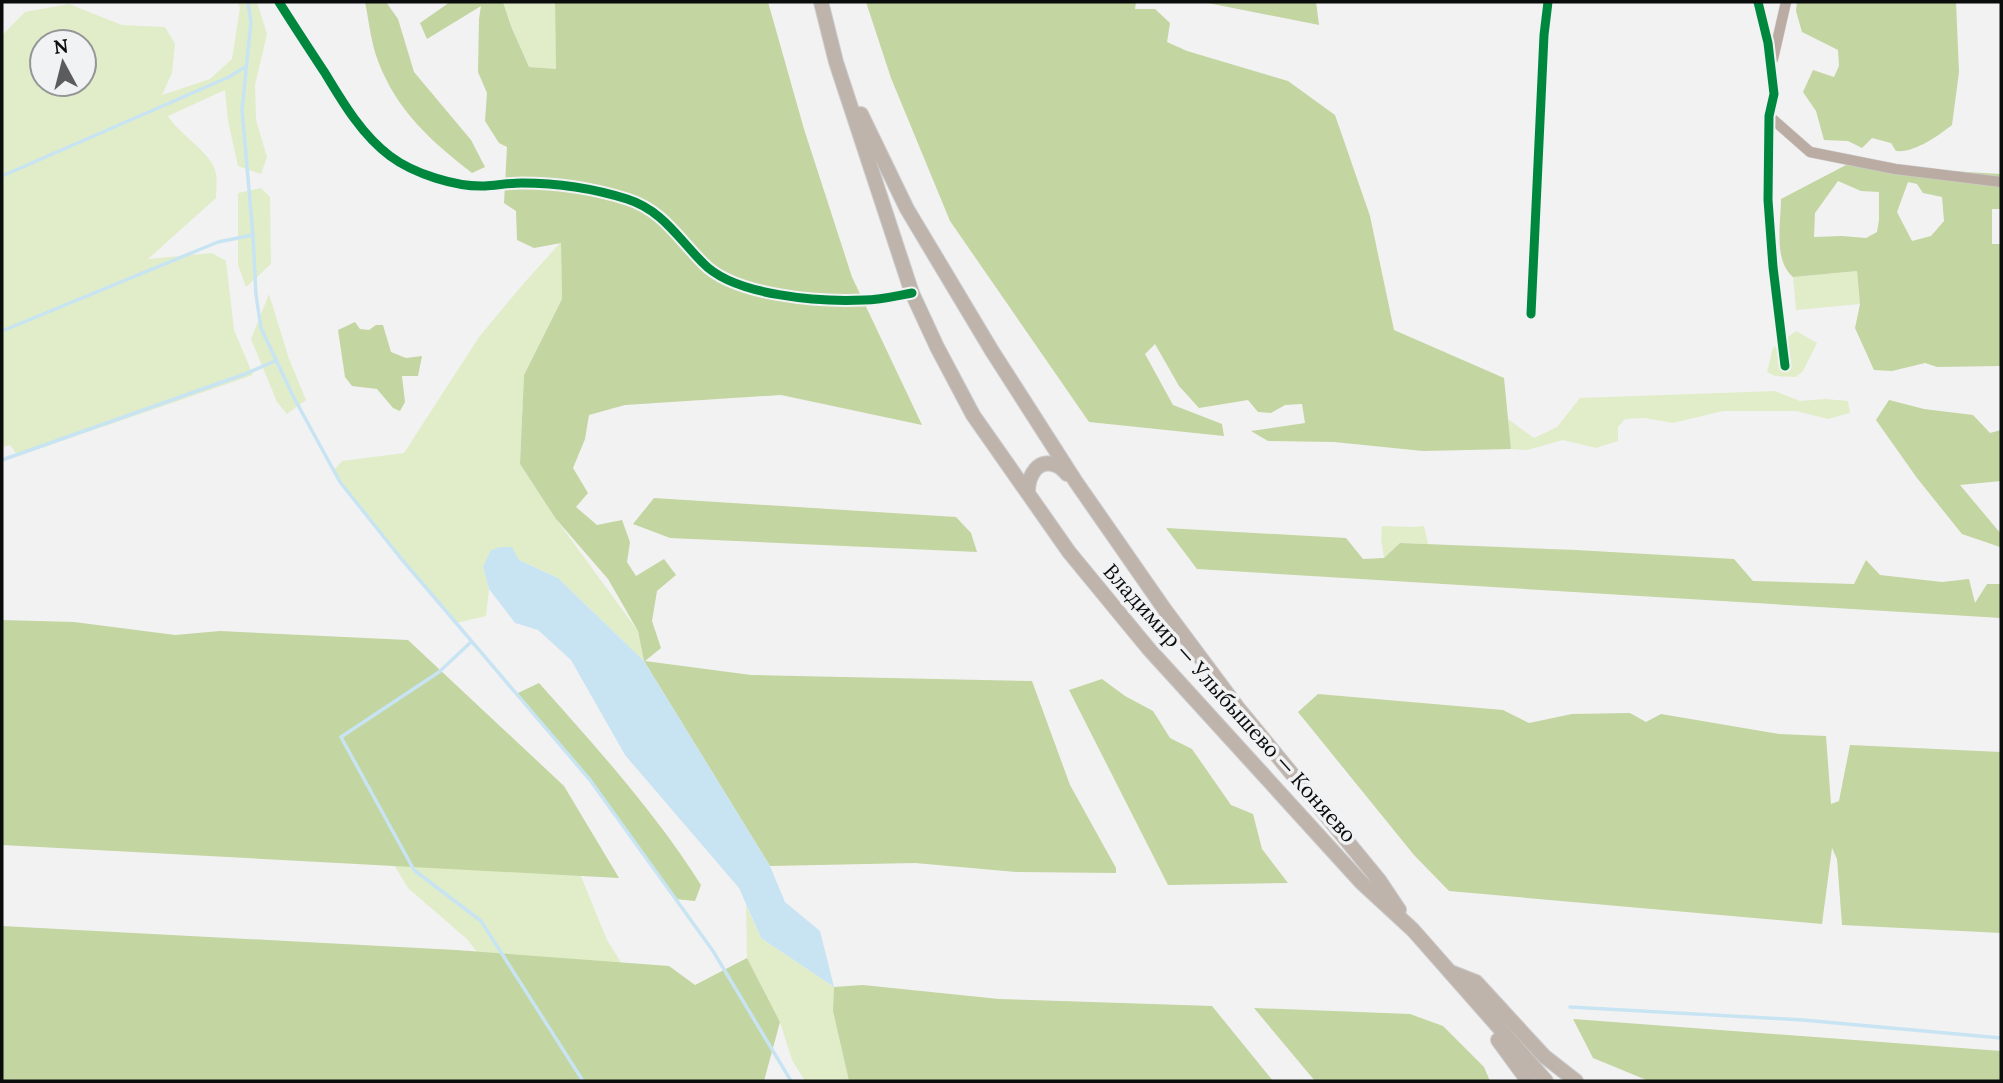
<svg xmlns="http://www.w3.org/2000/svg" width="2003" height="1083" font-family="Lora,serif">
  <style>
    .green { fill: #e0edc8; fill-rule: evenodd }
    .forest { fill: #c3d5a0; fill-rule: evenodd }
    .water { fill: #c8e4f3 }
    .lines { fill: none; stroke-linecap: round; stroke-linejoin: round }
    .stream { stroke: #c8e4f3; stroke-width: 3.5 }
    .street-casing { stroke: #cdcdce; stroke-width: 11 }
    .secondary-casing { stroke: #cdcdce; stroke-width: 16 }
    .street { stroke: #baaba3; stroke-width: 10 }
    .secondary { stroke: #bfb4ac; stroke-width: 14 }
    .cycleway-casing { stroke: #f1f2f4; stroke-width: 13 }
    .cycleway { stroke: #00873e; stroke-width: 9 }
    .labels { text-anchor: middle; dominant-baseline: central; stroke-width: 7; stroke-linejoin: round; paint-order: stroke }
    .street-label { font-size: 21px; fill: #0b0c0c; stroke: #f1f2f4 }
  </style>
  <rect width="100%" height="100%" fill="#f2f2f3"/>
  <g class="green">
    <path d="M 238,2 L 257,2 L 267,34 L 255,85 L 256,120 L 267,157 L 261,174 L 238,166 L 228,121 L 225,90 L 168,116 C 179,134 210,152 215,170 C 218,178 216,190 216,198 L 148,259 L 212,253 L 226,261 L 234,330 L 253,375 L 18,456 L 10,445 L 2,447 L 2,35 L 25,12 L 69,4 L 122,25 L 165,27 L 175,44 L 172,73 L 162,95 L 210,79 L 232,59 L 240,8 ZM 42,42 L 84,42 L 84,84 L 42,84 Z"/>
    <polygon points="503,2 555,2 556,69 529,67 511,25"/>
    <polygon points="261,188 270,197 271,264 246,287 238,265 238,193"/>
    <polygon points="561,242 562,299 524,375 520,464 556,519 638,631 644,661 558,578 519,560 483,567 489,589 486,616 456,623 390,546 340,482 334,470 342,461 404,453 479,337 524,283"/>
    <polygon points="1857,271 1860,304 1796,310 1793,277"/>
    <polygon points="269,294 289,359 306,400 287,414 277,402 251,339"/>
    <polygon points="1796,331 1817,343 1803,371 1796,377 1775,376 1767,372 1773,348"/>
    <polygon points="1775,391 1800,401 1826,399 1848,401 1850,413 1828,419 1796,411 1723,411 1673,423 1645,418 1625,419 1618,427 1618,441 1596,448 1563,440 1527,450 1511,449 1508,419 1534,438 1557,427 1580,398"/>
    <polygon points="1382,526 1414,527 1424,526 1428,544 1400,543 1384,558 1381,539"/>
    <polygon points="369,824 569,847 607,940 627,972 499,983 468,940 408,888"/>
    <polygon points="746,905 761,938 834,987 833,1011 849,1081 805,1081 792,1060 780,1022 747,958"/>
  </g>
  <g class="forest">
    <path d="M 365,2 L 386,2 L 398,19 L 414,72 L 471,140 L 485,167 L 472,173 C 431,141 397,111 378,61 C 371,43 369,21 365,2 Z"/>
    <polygon points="450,2 503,2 511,26 529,67 556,69 555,2 768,2 804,129 852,277 922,425 781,395 625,405 589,415 585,439 573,468 588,493 576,507 597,525 622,520 630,542 627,562 636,576 664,559 676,575 657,591 652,621 661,648 645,661 751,675 1032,681 1070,785 1116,868 1116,873 1016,872 915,863 770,866 644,661 638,631 608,579 556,519 520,464 524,375 562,299 561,243 534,248 517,240 516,211 504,203 507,147 499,143 485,121 487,93 478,72 479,19 481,6 427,39 420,23"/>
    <polygon points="866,2 1136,2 1135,9 1155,9 1170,23 1167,42 1187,51 1288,81 1335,115 1370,216 1394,330 1504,378 1511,449 1423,451 1334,442 1268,441 1251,431 1305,423 1302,404 1285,405 1271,413 1258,412 1248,400 1199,408 1179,386 1155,344 1145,354 1173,405 1222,424 1224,436 1089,422 950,221 891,78"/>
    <polygon points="1203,2 1316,2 1319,25"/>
    <path d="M 1797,2 L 1956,2 L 1959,72 L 1952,125 C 1938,136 1914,153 1896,151 L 1891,143 L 1872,138 L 1862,148 L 1848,141 L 1824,140 L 1816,111 L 1803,92 L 1813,70 L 1834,77 L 1839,66 L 1838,50 L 1802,32 L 1796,11 Z"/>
    <path d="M 1846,165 L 2001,174 L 2001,209 L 1992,209 L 1992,244 L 2001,244 L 2001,366 L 1937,367 L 1925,363 L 1892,371 L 1874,370 L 1855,328 L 1860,304 L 1857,271 L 1793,277 C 1773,260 1781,222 1781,199 ZM 1838,181 L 1861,191 L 1879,192 L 1879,220 L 1877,232 L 1866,238 L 1842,236 L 1814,237 L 1815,213 ZM 1908,182 L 1917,184 L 1923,193 L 1942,197 L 1944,221 L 1931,236 L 1912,241 L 1897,212 Z"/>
    <polygon points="355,322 360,329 369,330 376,325 383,325 391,352 406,358 422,356 418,376 402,376 405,402 400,411 393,408 377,389 352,386 345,377 338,330"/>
    <polygon points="1889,400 1924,409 1973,415 1990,433 2001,430 2001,481 1960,485 2001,534 2000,547 1962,534 1917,478 1876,420"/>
    <polygon points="654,498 956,517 971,533 977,552 670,538 633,524"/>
    <polygon points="1166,528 1346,538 1363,559 1384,558 1400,543 1576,550 1734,559 1753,581 1854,584 1866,560 1880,575 1942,582 1969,579 1975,603 1987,584 2001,584 2001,618 1197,569"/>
    <polygon points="2,620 74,622 175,635 220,631 408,640 564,786 619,878 2,845"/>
    <polygon points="1102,679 1125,696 1153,711 1170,738 1192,749 1231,805 1253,814 1262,849 1288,883 1168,885 1069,690"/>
    <path d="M 539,683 C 596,747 655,812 701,885 L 695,901 L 675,899 L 590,780 L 516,694 Z"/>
    <polygon points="1318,694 1503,710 1529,723 1572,714 1630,713 1646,722 1661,714 1779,734 1826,736 1831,804 1839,801 1850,745 2001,752 2001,933 1842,925 1837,859 1832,848 1822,924 1449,891 1414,855 1298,712"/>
    <polygon points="2,926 456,950 669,966 695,985 747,958 780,1022 764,1081 2,1081"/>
    <polygon points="863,985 999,999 1212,1006 1273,1081 849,1081 833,1011 834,987"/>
    <polygon points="1254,1008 1410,1014 1443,1026 1484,1067 1490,1081 1315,1081"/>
    <polygon points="1573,1019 2001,1051 2001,1081 1649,1081 1593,1058"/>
  </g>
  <polygon class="water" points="501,547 512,547 519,560 558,578 644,661 770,866 785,902 820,931 834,987 761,938 739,888 625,755 571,660 538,630 515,623 489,589 483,567 491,550"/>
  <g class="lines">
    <g class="stream">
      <polyline points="248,2 251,22 242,110 253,235 256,295 261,328 293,396 340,482 399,556 590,780 713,951 791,1081"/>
      <polyline points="2,176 229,77 245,67"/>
      <polyline points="2,331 218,242 253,235"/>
      <polyline points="2,460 245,374 275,361"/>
      <polyline points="471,642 439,672 341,737 414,870 481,921 583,1081"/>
      <polyline points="1570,1007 1803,1020 2001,1038"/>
    </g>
    <g class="street-casing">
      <g id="street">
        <path d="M 279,2 C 294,26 310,50 325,73 C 343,103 362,135 390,156 C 414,174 456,187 485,186 C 498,185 510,183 522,183 C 556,183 595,189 627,199 C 662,210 678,238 703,263 C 734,296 820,302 864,300 C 880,300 896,296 912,293"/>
        <polyline points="1758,2 1768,43 1774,94 1769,116 1768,200 1773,267 1785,366"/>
        <polyline points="1773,59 1786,2"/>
        <polyline points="1769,116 1810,152 1895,169 2001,182"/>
        <polyline points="1531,314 1544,35 1548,2"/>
      </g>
    </g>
    <g class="secondary-casing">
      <g id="secondary">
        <polyline points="821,2 836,62 912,293 937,347 973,415 1069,552 1148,648 1361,882 1413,930 1546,1081"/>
        <polyline points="861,114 907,209 992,351 1076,482 1165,610 1238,708 1379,880 1399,910"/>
        <path d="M 1028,492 C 1028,476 1038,456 1058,466 C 1062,468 1064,471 1067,474"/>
        <polyline points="1453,973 1476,982 1544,1056 1576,1081"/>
        <polyline points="1498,1040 1528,1081"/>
      </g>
    </g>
    <use href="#street" class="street"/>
    <use href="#secondary" class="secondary"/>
    <g class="cycleway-casing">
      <g id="cycleway">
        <path d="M 279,2 C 294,26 310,50 325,73 C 343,103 362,135 390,156 C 414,174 456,187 485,186 C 498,185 510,183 522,183 C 556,183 595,189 627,199 C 662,210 678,238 703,263 C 734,296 820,302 864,300 C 880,300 896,296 912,293"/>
        <polyline points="1758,2 1768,43 1774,94 1769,116 1768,200 1773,267 1785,366"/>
        <polyline points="1531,314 1544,35 1548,2"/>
      </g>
    </g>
    <use href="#cycleway" class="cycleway"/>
  </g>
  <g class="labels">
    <g class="street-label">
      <text transform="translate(1230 703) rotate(48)">Владимир — Улыбышево — Коняево</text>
    </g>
  </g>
  <rect width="2003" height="1083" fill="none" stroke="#0b0c0c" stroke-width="7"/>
  <g transform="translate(63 63) rotate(353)"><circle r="33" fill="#f1f2f4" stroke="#959697" stroke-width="2"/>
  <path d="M0-5L12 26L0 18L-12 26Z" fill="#5c5c5d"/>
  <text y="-10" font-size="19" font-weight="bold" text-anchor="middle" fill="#0b0c0c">N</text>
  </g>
</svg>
